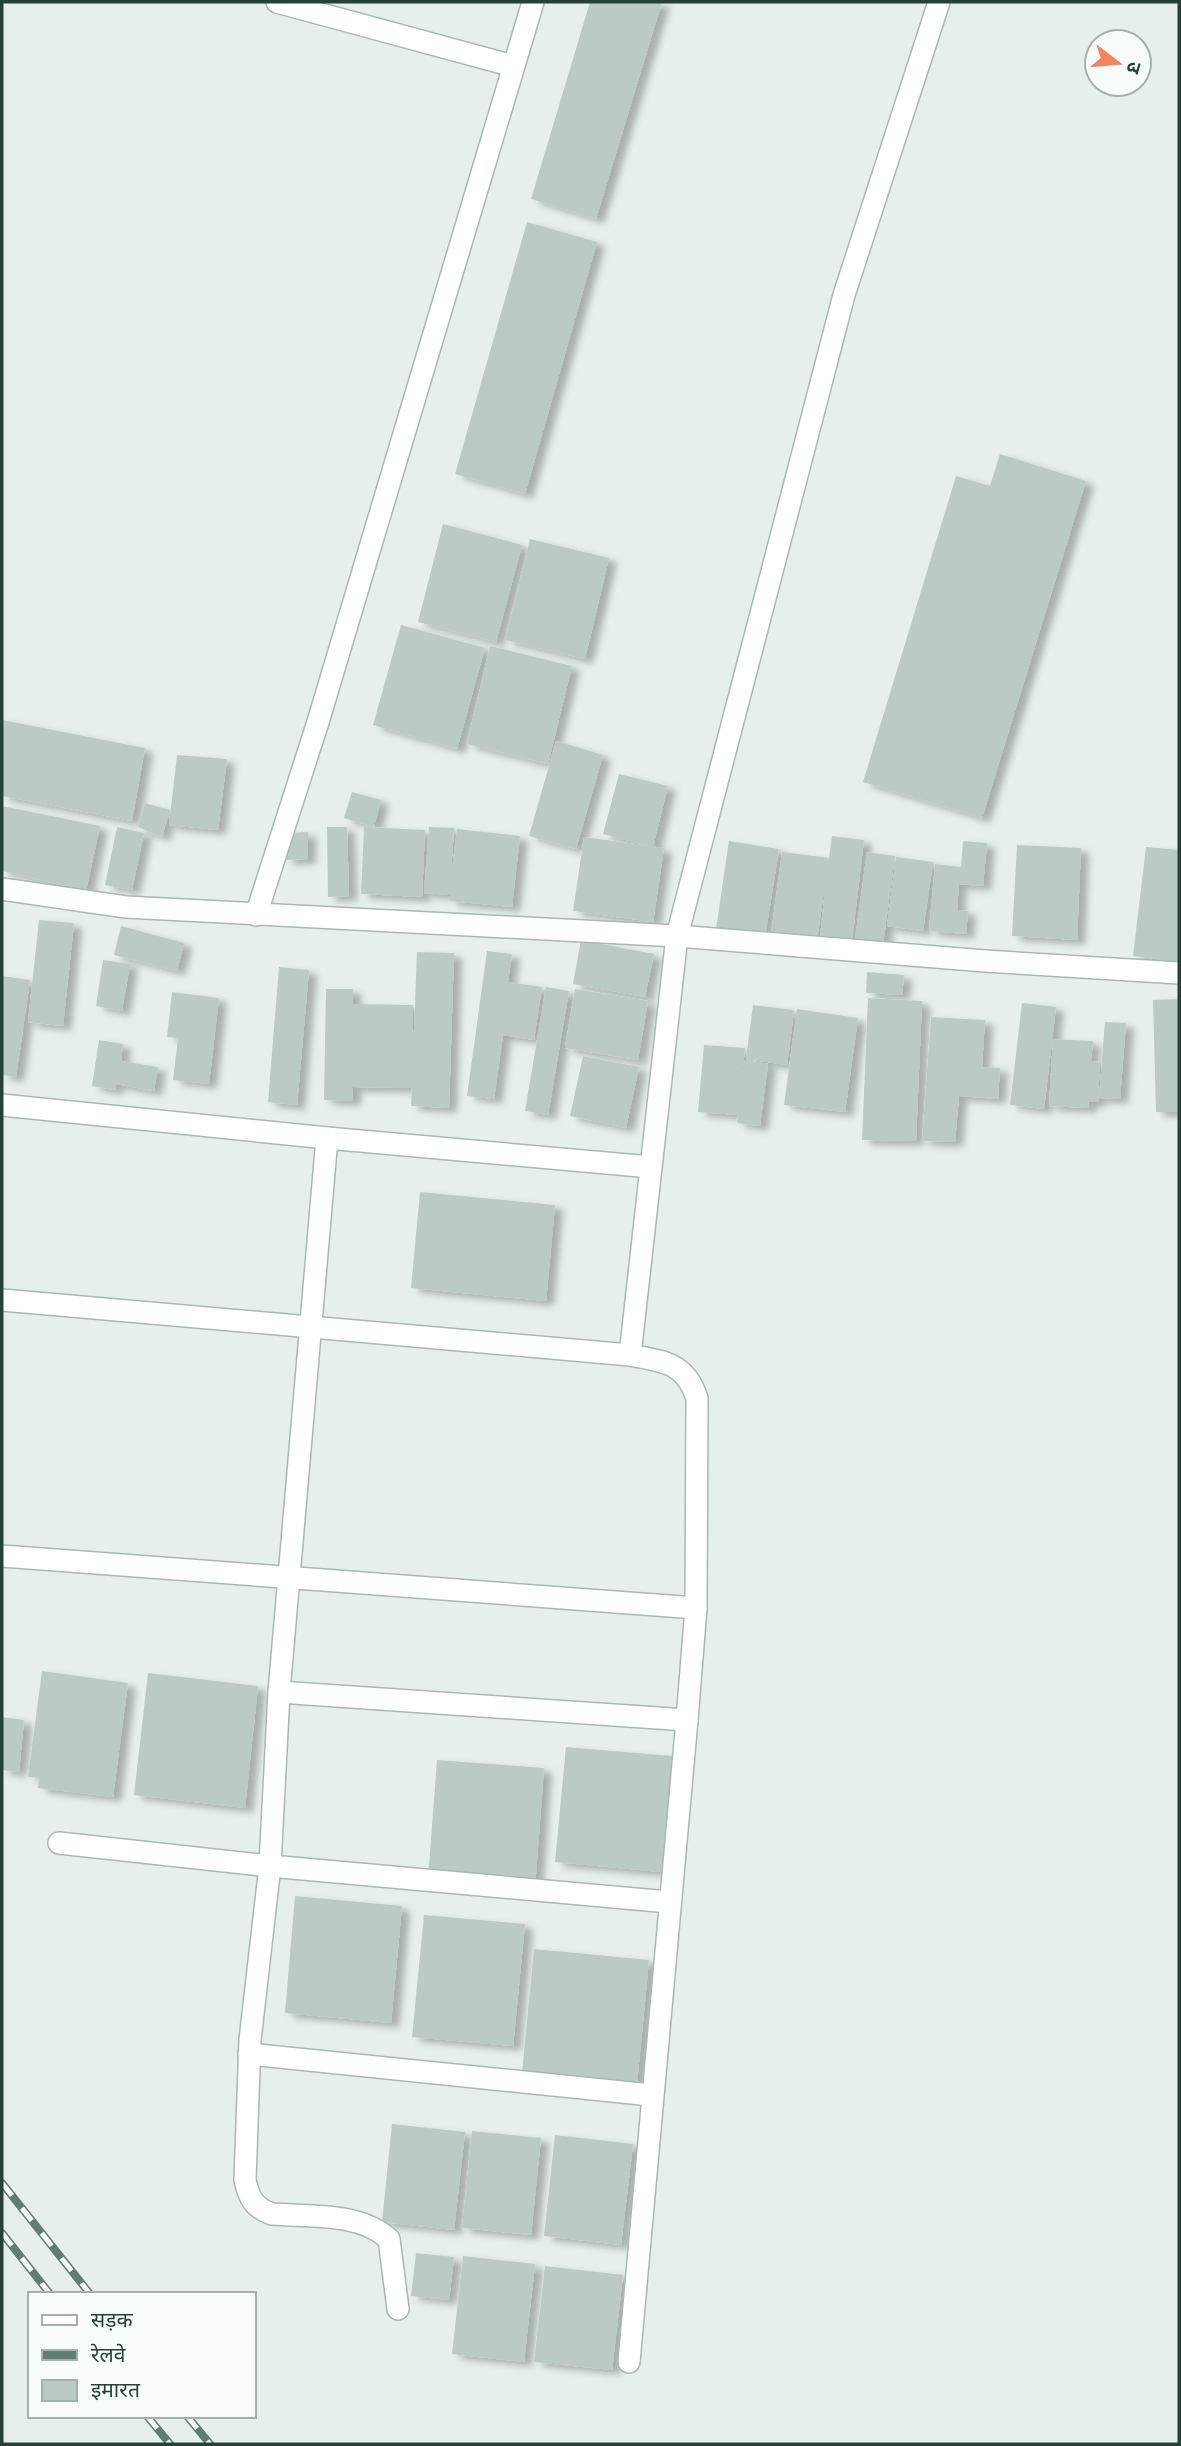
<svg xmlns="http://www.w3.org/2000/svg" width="1181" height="2446" font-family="Barlow,'Noto Sans Devanagari',sans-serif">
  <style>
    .building { fill: #bbcac4; filter: url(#shadow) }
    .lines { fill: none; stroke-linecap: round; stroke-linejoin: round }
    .street-casing { stroke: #a8b8b2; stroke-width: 24 }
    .street { stroke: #fff; stroke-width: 21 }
    .rail-casing { stroke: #5f7d75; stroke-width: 8 }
    .rail { stroke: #f7fbf9; stroke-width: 5; stroke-dasharray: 16; stroke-linecap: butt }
  </style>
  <defs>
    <filter id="shadow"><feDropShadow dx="8" dy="4.5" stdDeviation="3.5" flood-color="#0004"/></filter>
  </defs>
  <rect width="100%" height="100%" fill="#e6efeb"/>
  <g class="building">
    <polygon points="590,2 662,2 596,219 531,199"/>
    <polygon points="527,222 597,242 525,494 455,474"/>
    <polygon points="1000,454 1086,481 982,818 863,782 956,476 990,486"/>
    <polygon points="443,524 522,545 496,642 418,622"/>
    <polygon points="530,539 609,558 585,659 505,640"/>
    <polygon points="401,625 485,648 457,749 373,725"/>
    <polygon points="490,646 572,666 548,764 467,744"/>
    <polygon points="2,720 145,748 132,821 2,796"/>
    <polygon points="556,741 603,755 576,849 529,836"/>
    <polygon points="177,755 227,759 218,830 169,825"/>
    <polygon points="619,774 668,786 653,847 603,834"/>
    <polygon points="352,792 381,800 374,827 344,818"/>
    <polygon points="145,803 170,810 162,837 138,827"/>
    <polygon points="2,806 100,826 86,891 2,871"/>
    <polygon points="117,827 144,833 132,890 105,885"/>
    <polygon points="327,827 347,827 349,896 328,897"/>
    <polygon points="364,827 425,830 422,897 361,894"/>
    <polygon points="429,827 454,828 450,887 457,829 520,836 512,907 450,901 450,895 424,893"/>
    <polygon points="308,832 308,859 285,860 285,833"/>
    <polygon points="832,836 864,840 852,941 820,937 827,870 817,940 771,934 782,852 829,858"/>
    <polygon points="584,837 664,848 653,922 573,911"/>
    <polygon points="729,841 779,849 765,937 716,929"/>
    <polygon points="963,841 987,843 983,886 959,884 957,910 968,911 966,934 929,931 935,864 961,867"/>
    <polygon points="1017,845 1081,848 1077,940 1012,936"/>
    <polygon points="1146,847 1179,850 1179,962 1133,956"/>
    <polygon points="867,852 895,856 883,944 855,940"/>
    <polygon points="896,857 933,862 923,931 887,926"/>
    <polygon points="39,920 74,923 63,1026 28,1022"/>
    <polygon points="121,926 184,943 177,971 114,955"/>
    <polygon points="581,940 654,954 645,997 573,984"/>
    <polygon points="487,951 512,954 508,982 542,987 534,1040 503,1035 494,1099 467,1096"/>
    <polygon points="417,952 454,953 449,1108 411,1106 412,1088 353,1087 353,1101 324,1100 326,989 353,989 353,1004 413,1005 413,1055"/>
    <polygon points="103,960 130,964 122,1011 96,1006"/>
    <polygon points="279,967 309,970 297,1105 268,1102"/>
    <polygon points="867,972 904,975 902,995 866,993"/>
    <polygon points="2,976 30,980 16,1077 2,1075"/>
    <polygon points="546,987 569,991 548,1115 525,1111"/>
    <polygon points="575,989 648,1001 638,1060 565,1048"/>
    <polygon points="172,992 219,998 209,1084 173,1080 178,1038 167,1037"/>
    <polygon points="868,998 922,1001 916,1141 862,1140"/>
    <polygon points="1179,999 1179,1112 1156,1112 1153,1000"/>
    <polygon points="1022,1003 1056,1007 1044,1109 1010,1105"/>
    <polygon points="753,1005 794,1010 787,1065 746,1059"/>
    <polygon points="797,1009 858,1018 845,1112 784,1105"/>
    <polygon points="931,1017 985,1020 982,1067 1000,1068 998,1099 959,1096 955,1142 922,1141"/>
    <polygon points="1105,1022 1126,1023 1120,1099 1099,1098"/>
    <polygon points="1053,1039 1093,1041 1091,1061 1100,1062 1098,1102 1089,1102 1088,1108 1049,1106"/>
    <polygon points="99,1040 123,1044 121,1061 158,1067 154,1091 116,1084 115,1090 92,1086"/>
    <polygon points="704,1045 745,1048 740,1096 745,1060 768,1064 760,1126 737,1123 738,1115 698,1112"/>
    <polygon points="583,1056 639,1067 626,1128 570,1116"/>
    <polygon points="420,1192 555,1205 546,1301 411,1288"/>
    <polygon points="42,1671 128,1683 113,1797 38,1788 39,1778 28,1777"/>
    <polygon points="148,1673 258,1686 245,1808 134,1795"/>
    <polygon points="2,1717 24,1720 19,1772 2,1770"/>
    <polygon points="566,1747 672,1756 661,1872 555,1862"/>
    <polygon points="437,1760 544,1768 535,1887 428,1879"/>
    <polygon points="295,1896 402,1906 391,2023 285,2013"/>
    <polygon points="424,1915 525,1924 513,2046 412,2037"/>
    <polygon points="534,1949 649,1960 637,2084 522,2073"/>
    <polygon points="392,2124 465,2132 454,2230 382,2222"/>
    <polygon points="472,2131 541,2138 531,2235 462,2228"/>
    <polygon points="555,2135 633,2144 621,2245 544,2236"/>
    <polygon points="416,2253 454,2257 449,2300 411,2296"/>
    <polygon points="463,2256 535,2264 524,2362 452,2354"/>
    <polygon points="545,2266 623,2275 612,2370 534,2362"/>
  </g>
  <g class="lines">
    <g class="street-casing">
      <g id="street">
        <polyline points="277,2 513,66"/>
        <polyline points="2,889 126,907 677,936 985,961 1179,973"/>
        <polyline points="256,915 318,722 533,2"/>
        <polyline points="2,1105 327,1138"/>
        <path d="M 651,1167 L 327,1138 L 279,1692 L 687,1720 L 696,1608 L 697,1398 C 685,1362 664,1362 630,1355 L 677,936 L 844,295 L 939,2"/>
        <polyline points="2,1300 630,1355"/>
        <polyline points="2,1556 696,1608"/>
        <path d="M 279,1692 L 270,1866 L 250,2040 L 245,2180 C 249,2198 254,2208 272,2214 C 311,2217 359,2212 389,2239 L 398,2309"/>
        <polyline points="59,1843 270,1866 669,1902"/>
        <polyline points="249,2054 651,2095"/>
        <polyline points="629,2362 687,1720"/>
      </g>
    </g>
    <use href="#street" class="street"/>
    <g class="rail-casing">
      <g id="rail">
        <polyline points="2,2183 90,2294"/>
        <polyline points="2,2233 50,2294"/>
        <polyline points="147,2416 170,2444"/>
        <polyline points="187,2416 210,2444"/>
      </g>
    </g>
    <use href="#rail" class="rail"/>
  </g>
  <rect width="1181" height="2446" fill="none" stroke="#24423a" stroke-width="7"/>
  <rect x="28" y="2292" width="228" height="126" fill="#f7fbf9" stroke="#a3b1ad" stroke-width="2"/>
  <rect x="42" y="2315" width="35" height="10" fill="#ffffff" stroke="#a3b1ad" stroke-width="2"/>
  <text x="91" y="2327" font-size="21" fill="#24423a">सड़क</text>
  <rect x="42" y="2350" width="35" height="10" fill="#5f7d75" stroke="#a3b1ad" stroke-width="2"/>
  <text x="91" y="2362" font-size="21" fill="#24423a">रेलवे</text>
  <rect x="42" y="2380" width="35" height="21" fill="#bbcac4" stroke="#a3b1ad" stroke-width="2"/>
  <text x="91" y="2397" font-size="21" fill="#24423a">इमारत</text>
  <g transform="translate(1118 63) rotate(106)"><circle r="33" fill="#f7fbf9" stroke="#a3b1ad" stroke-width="2"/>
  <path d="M0-5L12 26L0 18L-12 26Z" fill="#f4845f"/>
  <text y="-10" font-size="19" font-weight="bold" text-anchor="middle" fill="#24423a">उ</text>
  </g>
</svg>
